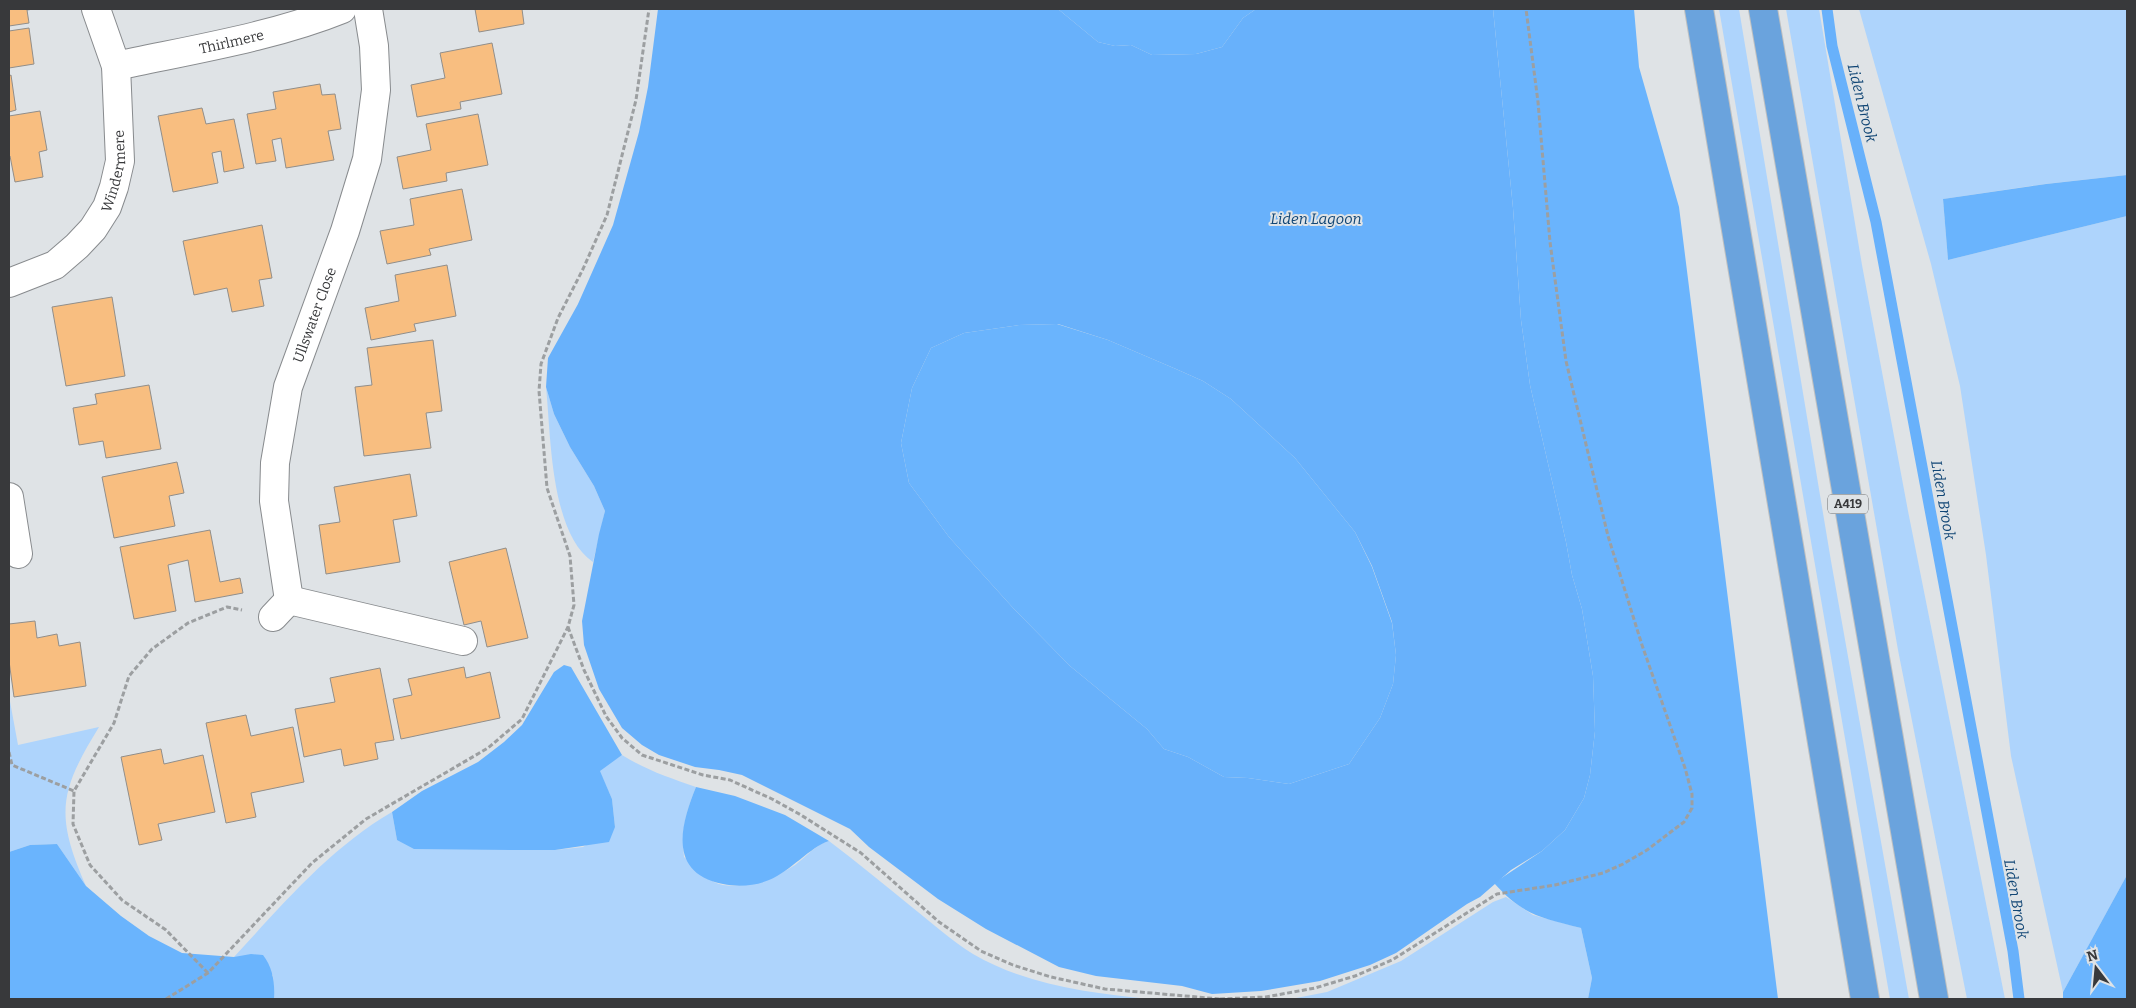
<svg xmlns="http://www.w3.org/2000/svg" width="2136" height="1008" font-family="Bitter,serif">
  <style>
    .green { fill: #aed4fc }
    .forest { fill: #6ab4fd }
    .water { fill: #68b1fb; fill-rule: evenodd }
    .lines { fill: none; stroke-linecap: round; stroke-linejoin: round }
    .stream { stroke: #68b1fb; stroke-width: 11 }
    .building { fill: #f8be80; stroke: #918e8a }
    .minor-casing { stroke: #888b8e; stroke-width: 30 }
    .highway-casing { stroke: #bfc0c0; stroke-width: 30 }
    .path { stroke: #9c9fa1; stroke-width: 3; stroke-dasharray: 5 2.5; stroke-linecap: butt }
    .minor { stroke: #fff; stroke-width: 28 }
    .highway { stroke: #6aa3dd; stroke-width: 28 }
    .labels { text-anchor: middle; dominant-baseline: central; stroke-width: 4; stroke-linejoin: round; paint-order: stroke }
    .shield { fill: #dfe3e6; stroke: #6a6c6e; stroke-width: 1 }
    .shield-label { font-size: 12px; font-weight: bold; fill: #38393b }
    .street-label { font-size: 14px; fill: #38393b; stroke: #dfe3e6 }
    .water-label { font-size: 15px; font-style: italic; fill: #114675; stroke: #dfe3e6 }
  </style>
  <rect width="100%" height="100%" fill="#dfe3e6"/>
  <g class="green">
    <polygon points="1719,9 1739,9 1831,561 1909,999 1890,999"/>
    <polygon points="1786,9 1819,9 1862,265 1908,511 2005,999 1967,999 1898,650"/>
    <polygon points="1859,9 2127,9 2127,175 2045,184 1943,199 1948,260 2127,216 2127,875 2063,992 2011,756 1986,555 1960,386 1931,264"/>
    <path d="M 546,387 L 554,414 L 570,447 L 594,486 L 605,511 L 593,562 C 550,533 551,435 546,387 Z"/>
    <path d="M 9,696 L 18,745 L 99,727 C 59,792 55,815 86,886 L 57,844 L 30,845 L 9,852 Z"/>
    <path d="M 622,755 C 646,770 670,778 696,787 C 686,812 681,829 684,857 C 694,865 704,876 714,882 C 736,893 776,878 795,865 C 806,857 815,845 829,841 C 858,863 885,885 913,908 C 932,923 952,941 973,954 C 1026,985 1090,993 1149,999 L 274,999 L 273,975 L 234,957 C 282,905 330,848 392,812 L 397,840 L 483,849 L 555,850 L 583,847 L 615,827 L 612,799 L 599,770 Z"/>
    <polygon points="1506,897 1533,915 1581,928 1592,978 1588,999 1291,999 1327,992 1401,961 1493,902"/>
  </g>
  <g class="forest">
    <polygon points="1058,9 1256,9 1243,18 1222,47 1196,54 1152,55 1131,45 1115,46 1098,42"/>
    <path d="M 1493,9 L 1634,9 L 1639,67 L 1679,207 L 1778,999 L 1588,999 L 1592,978 L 1581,928 C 1540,917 1524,916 1494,883 L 1542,851 L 1565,830 L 1584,798 L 1590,775 L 1595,731 L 1593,676 L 1582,609 L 1572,575 L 1566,542 L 1530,385 L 1521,320 L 1513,208 Z"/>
    <polygon points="2127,175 2127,216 1948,260 1943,199 2046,184"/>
    <polygon points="1057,324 1108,340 1176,369 1203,381 1231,399 1295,458 1355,532 1372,567 1392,623 1396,655 1393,684 1380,718 1349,764 1289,784 1248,778 1224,777 1188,757 1164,749 1147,729 1070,666 1014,609 949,537 909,483 901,443 912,388 931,348 964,333 1019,325"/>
    <polygon points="564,665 571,667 622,755 600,771 612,799 615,827 609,842 555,850 516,850 414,849 397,840 392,812 422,791 478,762 504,742 522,725 554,672"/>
    <path d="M 696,787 L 735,796 L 785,815 L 829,841 C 810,847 791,871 769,880 C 755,886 738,887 723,884 C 668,873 680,826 696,787 Z"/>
    <path d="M 57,844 L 86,886 L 121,916 L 149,936 L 182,953 L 234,957 L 251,954 L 263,955 C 273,968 275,983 274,999 L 9,999 L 9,852 L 30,845 Z"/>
    <polygon points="2127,875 2127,999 2063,999 2063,992"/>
  </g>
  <path class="water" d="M 658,9 L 1058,9 L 1098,42 L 1115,46 L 1131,45 L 1152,55 L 1196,54 L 1222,47 L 1243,18 L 1256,9 L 1493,9 L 1513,208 L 1521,320 L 1530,385 L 1566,542 L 1572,575 L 1582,609 L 1593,676 L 1595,731 L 1590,775 L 1584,798 L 1565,830 L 1542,851 L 1511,870 L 1480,897 L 1467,904 L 1396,953 L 1370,965 L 1320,981 L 1261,991 L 1212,994 L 1182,986 L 1096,976 L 1059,967 L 986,929 L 938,899 L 869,847 L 850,829 L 742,775 L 719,770 L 695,767 L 659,755 L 642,745 L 622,728 L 599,689 L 584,645 L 582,621 L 599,534 L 605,511 L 594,486 L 570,447 L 554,414 L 546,387 L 548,358 L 578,304 L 613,225 L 639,132 L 648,87 ZM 1058,324 L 1108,340 L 1176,369 L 1203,381 L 1231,399 L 1295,458 L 1355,532 L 1372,566 L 1392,622 L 1396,655 L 1393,684 L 1380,718 L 1349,764 L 1289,784 L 1248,778 L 1224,777 L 1188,757 L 1164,749 L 1147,729 L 1070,666 L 1014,609 L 949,537 L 909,483 L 901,443 L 912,388 L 931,348 L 964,333 L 1019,325 Z"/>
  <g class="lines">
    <polyline class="stream" points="1827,9 1832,46 1876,222 2013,951 2019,999"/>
  </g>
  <g class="building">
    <polygon points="9,9 34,9 27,10 29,23 9,26"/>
    <polygon points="475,9 522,9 524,24 479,32"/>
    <polygon points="29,28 34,64 9,68 9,31"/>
    <polygon points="492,43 502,94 460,102 461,109 417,117 411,85 445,78 440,53"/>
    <polygon points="11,75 16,110 9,112 9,76"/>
    <polygon points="320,84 322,95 335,94 341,129 328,131 334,160 286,168 281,138 272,140 276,161 256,164 247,114 276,109 273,92"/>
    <polygon points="202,108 206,124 234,119 244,168 224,172 221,151 212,153 218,183 173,192 158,116"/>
    <polygon points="40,111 47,150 39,152 43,177 15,182 10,156 9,156 9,116"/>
    <polygon points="478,114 488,165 446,173 447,181 403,189 397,157 431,150 426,124"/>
    <polygon points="462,189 472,240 429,249 431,255 387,264 380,231 414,225 410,199"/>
    <polygon points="262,225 272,278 259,280 264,306 232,312 227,288 194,295 183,241"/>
    <polygon points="447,265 456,316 414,324 416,331 371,340 365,308 399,301 395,275"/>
    <polygon points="112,297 125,376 66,386 52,307"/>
    <polygon points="433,340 442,411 426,413 431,448 364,456 355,387 372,385 367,348"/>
    <polygon points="149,385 161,449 106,458 103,441 79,445 73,408 97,404 95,394"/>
    <polygon points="177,462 184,493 169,496 175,526 114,538 102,477"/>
    <polygon points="410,474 417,516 393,520 400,562 326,574 319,525 340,522 334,487"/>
    <polygon points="210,530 220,582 240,578 243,593 195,602 188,560 168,565 176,611 134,619 120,547"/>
    <polygon points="506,548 528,638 487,647 481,621 464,625 449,562"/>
    <polygon points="35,621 37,638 57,634 59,646 80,642 86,686 14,697 9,661 9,624"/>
    <polygon points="464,667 466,678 490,672 500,718 401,739 393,699 412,695 408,679"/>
    <polygon points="380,668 394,740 375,743 378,759 344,766 341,749 304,757 295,709 335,702 330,678"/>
    <polygon points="246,715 251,736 293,727 304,782 251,793 256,817 226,823 206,723"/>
    <polygon points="161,749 164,764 203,755 215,812 158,824 162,840 139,845 121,757"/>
  </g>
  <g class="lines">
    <g class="minor-casing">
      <g id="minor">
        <path id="s1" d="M 116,66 C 190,50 273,37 342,9"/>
        <path id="s2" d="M 9,283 L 55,265 L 77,246 L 93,229 L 107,207 L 114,187 L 120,161 L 116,66 L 96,9"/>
        <polyline points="9,497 18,554"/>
        <path id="s3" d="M 289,600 L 274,501 L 275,463 L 288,387 L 345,231 L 367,159 L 376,90 L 374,46 L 368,9"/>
        <polyline points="289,600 463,641"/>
        <polyline points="273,617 289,600"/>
      </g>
    </g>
    <g class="highway-casing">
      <g id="highway">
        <polyline points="1699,9 1865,999"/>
        <polyline points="1763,9 1934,999"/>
      </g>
    </g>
    <g class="path">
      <polyline points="568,627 584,670 606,716 622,738 642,755 703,775 730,780 772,799 801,815 861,853 939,922 981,951 1013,965 1051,977 1105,989 1220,999"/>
      <polyline points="9,752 12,765 74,791"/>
      <polyline points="208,973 166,930 122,900 90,865 73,824 74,791 114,723 129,676 152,649 188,623 227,607 242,610"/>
      <polyline points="166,999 208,973 312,863 366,819 488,748 522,719 568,627 574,605 570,556 547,488 539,391 541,364 558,318 583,269 607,215 636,100 649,9"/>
      <polyline points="1220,999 1266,997 1315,988 1355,976 1392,960 1497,894 1555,885 1603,873 1623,864 1647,850 1684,822 1692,808 1692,794 1685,768 1642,645 1608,536 1566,361 1550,242 1538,102 1526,9"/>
    </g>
    <use href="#minor" class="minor"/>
    <use href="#highway" class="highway"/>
  </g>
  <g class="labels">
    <rect class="shield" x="1828" y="494.5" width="40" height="19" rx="4"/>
    <g class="shield-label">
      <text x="1848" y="504">A419</text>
    </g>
    <g class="street-label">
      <text stroke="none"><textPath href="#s1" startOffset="118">Thirlmere</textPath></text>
      <text stroke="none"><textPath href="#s2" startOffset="165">Windermere</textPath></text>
      <text stroke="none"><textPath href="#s3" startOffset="292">Ullswater Close</textPath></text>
    </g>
    <g class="water-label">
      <text transform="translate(1862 103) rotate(76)">Liden Brook</text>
      <text x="1316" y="219">Liden Lagoon</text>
      <text transform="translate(1943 500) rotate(80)">Liden Brook</text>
      <text transform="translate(2016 899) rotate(80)">Liden Brook</text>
    </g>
  </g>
  <rect width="2136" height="1008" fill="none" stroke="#38393b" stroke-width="20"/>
  <g transform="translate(2096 968) rotate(344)" stroke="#dfe3e6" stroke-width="4" paint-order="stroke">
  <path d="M0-4L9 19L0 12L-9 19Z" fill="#38393b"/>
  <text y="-8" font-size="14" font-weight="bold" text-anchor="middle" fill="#38393b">N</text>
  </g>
</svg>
